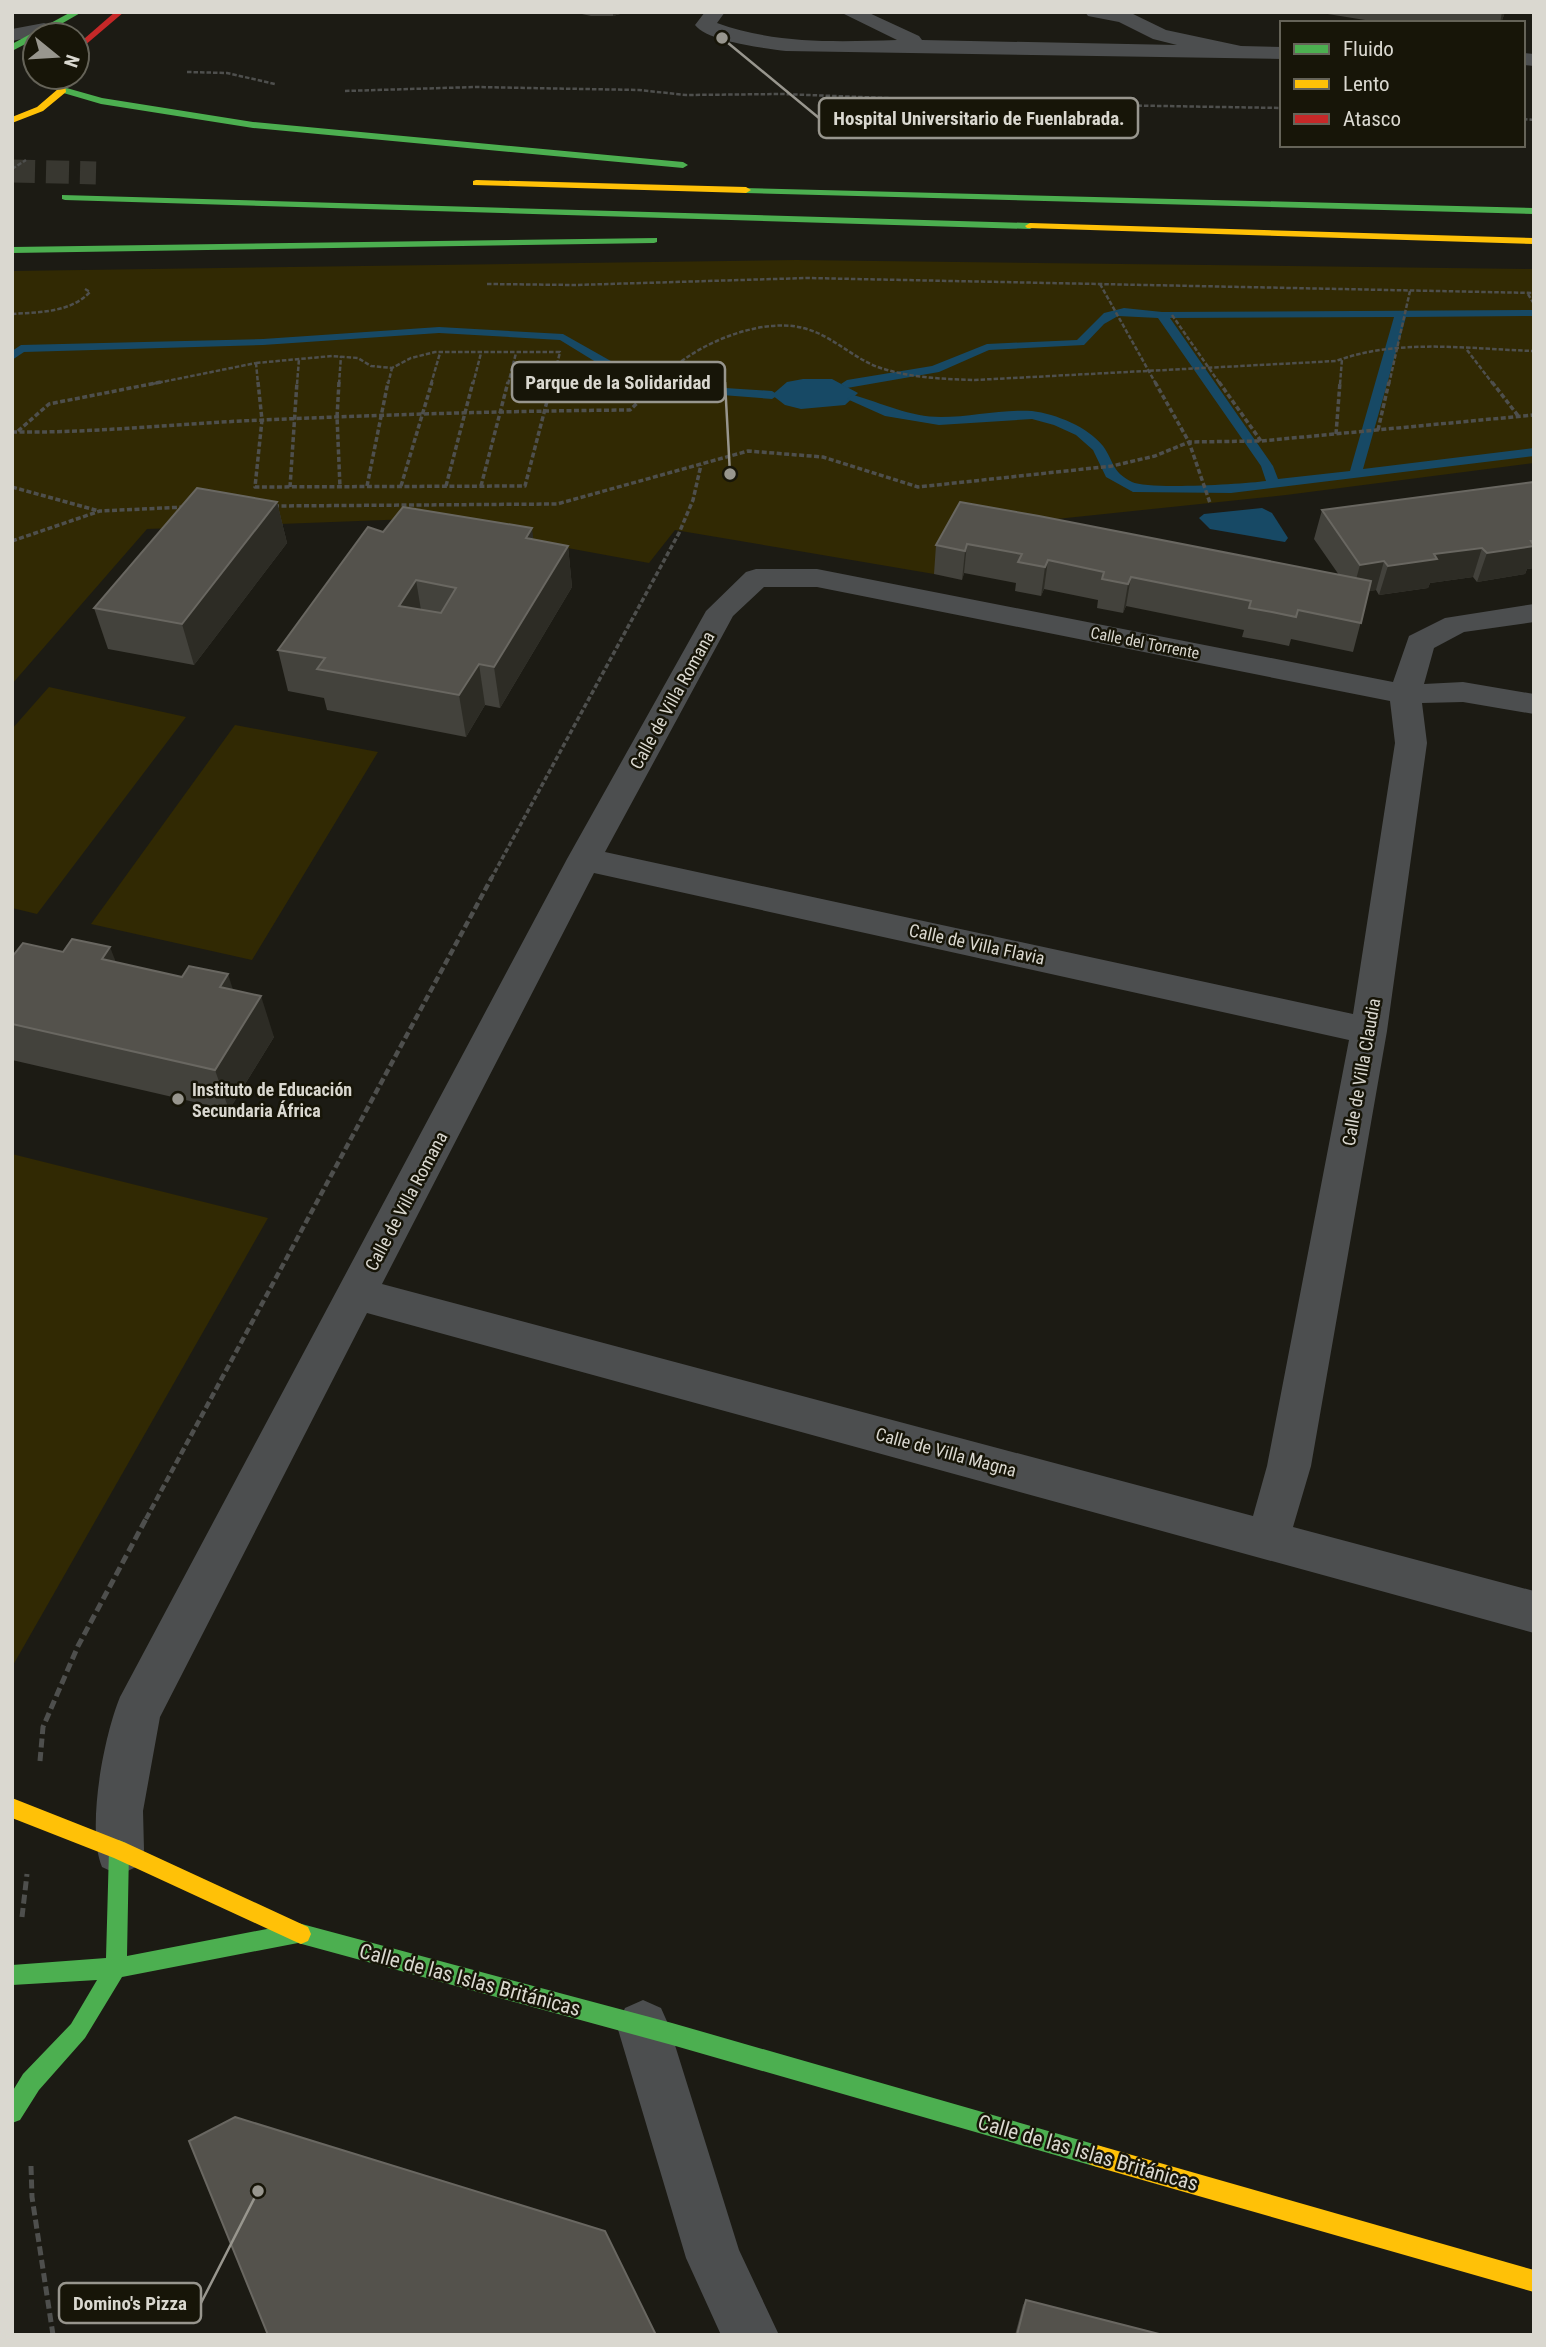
<svg xmlns="http://www.w3.org/2000/svg" width="1546" height="2347" font-family="'Roboto Condensed',sans-serif">
  <style>
    .green { fill: #312903 }
    .water { fill: #174965 }
    .lines { fill: none; stroke-linecap: round; stroke-linejoin: round }
    .stream { fill: #174965; fill-rule: evenodd }
    .highway-tunnel { stroke: #383730; stroke-width: 23; stroke-dasharray: 23 11; stroke-linecap: butt }
    .path-far3 { stroke: #4e4f4d; stroke-width: 2.5; stroke-dasharray: 4.5 2; stroke-linecap: butt }
    .path-far2 { stroke: #4e4f4d; stroke-width: 3.5; stroke-dasharray: 5 2.5; stroke-linecap: butt }
    .path-far1 { stroke: #4e4f4d; stroke-width: 4.5; stroke-dasharray: 7 3.5; stroke-linecap: butt }
    .path { stroke: #4e4f4d; stroke-width: 5; stroke-dasharray: 9 4.5; stroke-linecap: butt }
    .lane { fill: #4c4e4f; fill-rule: evenodd }
    .street { fill: #4c4e4f; fill-rule: evenodd }
    .fast { fill: #4caf50; fill-rule: evenodd }
    .slow { fill: #ffc107; fill-rule: evenodd }
    .jam { fill: #c62828; fill-rule: evenodd }
    .wall { fill: #43423c }
    .shaded-wall { fill: #2d2c25 }
    .building { fill: #54524c; stroke: #696761; stroke-width: 2; fill-rule: evenodd }
    .poi-dot { fill: #98968e; stroke: #171508; stroke-width: 2.5 }
    .labels { text-anchor: middle; dominant-baseline: central; stroke-width: 5; stroke-linejoin: round; paint-order: stroke }
    .far-street-label { font-size: 16px; fill: #dad8d0; stroke: #171508 }
    .street-label { font-size: 18px; fill: #dad8d0; stroke: #171508 }
    .poi-label { font-size: 18px; font-weight: bold; fill: #dad8d0; stroke: #171508; text-anchor: start }
    .near-street-label { font-size: 21px; fill: #dad8d0; stroke: #171508 }
    .leader { fill: none; stroke: #98968e; stroke-width: 2.5 }
    .callout-dot { fill: #98968e; stroke: #171508; stroke-width: 2.5 }
    .callout { fill: #171508; stroke: #98968e; stroke-width: 2.5 }
    .callout-label { font-size: 19px; text-anchor: middle; font-weight: bold; fill: #dad8d0 }
  </style>
  <rect width="100%" height="100%" fill="#1c1b14"/>
  <g class="green">
    <polygon points="796,260 1534,269 1534,463 1286,495 1047,520 934,574 675,530 649,563 411,519 147,529 12,684 12,271"/>
    <polygon points="49,687 186,717 37,914 12,908 12,729"/>
    <polygon points="235,725 378,752 252,960 91,924"/>
    <polygon points="12,1154 268,1218 12,1667"/>
  </g>
  <g class="water">
    <polygon points="803,379 832,379 858,393 845,405 801,409 785,405 772,395 787,382"/>
    <polygon points="1262,508 1272,513 1288,538 1285,542 1210,529 1199,518 1204,514"/>
  </g>
  <g class="lines">
    <g class="stream">
      <path d="M 1124,308 L 1162,312 L 1534,310 L 1534,316 L 1406,317 L 1363,469 L 1534,448 L 1534,456 L 1231,493 L 1133,492 L 1106,477 L 1093,450 L 1076,435 L 1054,425 L 1032,419 L 939,425 L 885,416 L 847,399 L 853,395 C 882,403 910,417 941,417 C 971,417 1002,409 1032,411 C 1056,414 1088,427 1103,446 C 1115,463 1111,471 1132,482 C 1148,490 1244,484 1266,481 L 1261,466 L 1158,318 L 1118,316 L 1104,324 L 1084,345 L 989,350 L 939,372 L 847,388 L 841,384 L 847,380 L 932,366 L 987,344 L 1077,340 L 1104,313 ZM 1394,317 L 1350,471 L 1278,479 L 1273,466 L 1170,318 Z"/>
      <polygon points="439,327 563,334 625,369 663,384 772,391 778,395 772,399 657,390 617,375 560,340 439,333 263,345 24,352 12,360 12,351 21,345 263,339"/>
    </g>
    <polyline class="highway-tunnel" points="12,171 96,173"/>
    <g class="path-far3">
      <polyline points="187,72 227,73 275,84"/>
      <polyline points="345,91 475,87 639,90 686,95 782,94 1043,104 1282,108"/>
      <polyline points="1523,119 1534,120"/>
      <polyline points="12,169 26,160"/>
      <polyline points="487,284 576,285 807,278 1534,293"/>
      <polyline points="1100,284 1156,384"/>
      <polyline points="1528,294 1534,304"/>
      <path d="M 12,314 C 39,312 70,313 90,292 L 85,289"/>
      <polyline points="1172,315 1220,384"/>
      <polyline points="1467,350 1493,384"/>
      <polyline points="256,363 258,384"/>
      <polyline points="256,363 332,356 358,358 371,366 392,368 411,358 435,352 560,352 552,384"/>
      <polyline points="152,384 256,363"/>
      <polyline points="297,384 299,359"/>
      <polyline points="339,384 341,356"/>
      <polyline points="388,384 392,368"/>
      <polyline points="431,384 440,353"/>
      <polyline points="473,384 481,353"/>
      <polyline points="508,384 516,353"/>
      <path d="M 658,384 C 684,348 759,316 803,328 C 833,335 855,361 884,369 C 913,378 945,379 975,380 L 1336,361 C 1398,338 1469,349 1534,351"/>
      <polyline points="1340,384 1342,359"/>
      <polyline points="1389,384 1410,291"/>
    </g>
    <g class="path-far2">
      <polyline points="258,382 262,420 255,487 525,486 552,382"/>
      <polyline points="339,382 337,417 340,487"/>
      <polyline points="1155,382 1189,442 1210,503"/>
      <polyline points="1219,382 1261,441"/>
      <polyline points="1492,382 1519,417"/>
      <polyline points="1378,430 1389,382"/>
      <polyline points="18,431 49,404 161,382"/>
      <path d="M 12,432 C 89,433 164,425 241,421 C 371,415 500,411 630,410 L 659,382"/>
      <polyline points="1336,434 1340,382"/>
      <polyline points="367,486 388,382"/>
      <polyline points="401,486 432,382"/>
      <polyline points="446,486 473,382"/>
      <polyline points="481,486 508,382"/>
      <polyline points="12,487 99,511"/>
      <polyline points="290,487 297,382"/>
      <polyline points="274,506 557,504 748,451 823,457 918,487 1112,466 1155,456 1189,442 1261,441 1534,415"/>
      <polyline points="12,541 100,511 185,507"/>
      <polyline points="491,879 679,533 693,500 701,465"/>
    </g>
    <polyline class="path-far1" points="146,1519 492,877"/>
    <g class="path">
      <polyline points="40,1761 43,1727 78,1646 147,1517"/>
      <polyline points="22,1917 27,1874"/>
      <polyline points="31,2166 32,2197 53,2335"/>
    </g>
    <g class="lane">
      <path d="M 705,12 L 725,12 L 717,23 C 775,44 835,42 897,40 L 840,12 L 867,12 L 919,36 L 922,40 L 1177,45 L 1153,39 L 1119,22 L 1088,16 L 1085,12 L 1129,12 L 1166,30 L 1241,46 L 1282,47 L 1282,59 L 786,51 C 765,48 708,42 695,25 Z"/>
      <polygon points="1523,53 1534,54 1534,66 1523,65"/>
    </g>
    <g class="street">
      <polygon points="44,23 51,25 54,29 51,33 12,41 12,29"/>
      <path d="M 756,569 L 817,569 L 1393,682 L 1409,636 L 1445,618 L 1534,604 L 1534,622 L 1464,632 L 1434,648 L 1424,684 L 1463,682 L 1534,694 L 1534,714 L 1463,702 L 1422,703 L 1427,743 L 1387,1031 L 1311,1466 L 1293,1527 L 1534,1591 L 1534,1633 L 367,1313 L 160,1717 L 143,1811 L 144,1850 L 136,1867 L 119,1875 L 102,1867 C 86,1828 104,1736 120,1697 L 567,859 L 706,611 L 746,572 ZM 764,587 L 817,587 L 1390,701 L 1395,743 L 1353,1014 L 605,852 L 733,616 ZM 594,873 L 1349,1040 L 1267,1466 L 1253,1516 L 382,1284 Z"/>
      <polygon points="643,2000 661,2008 669,2026 739,2250 779,2335 721,2335 686,2258 617,2026 625,2008"/>
    </g>
    <g class="fast">
      <polygon points="71,12 82,12 42,35 35,35 35,39 12,51 12,44"/>
      <polygon points="63,87 102,98 253,122 683,162 688,165 683,168 253,128 101,104 60,92 59,90"/>
      <polygon points="743,188 1534,208 1534,214 746,193 741,190"/>
      <polygon points="62,195 1030,223 1035,226 1030,229 65,200 62,199"/>
      <polygon points="657,238 657,242 654,243 12,253 12,247"/>
      <polygon points="119,1840 126,1843 129,1850 127,1956 298,1923 672,2023 1097,2145 1105,2148 1108,2156 1105,2164 1097,2167 672,2045 298,1943 122,1977 85,2038 39,2090 20,2120 12,2123 12,2092 23,2074 71,2024 97,1980 12,1985 12,1965 106,1958 109,1850 112,1843"/>
    </g>
    <g class="slow">
      <polygon points="56,77 64,77 66,92 43,111 12,123 12,117 37,107 58,89"/>
      <polygon points="476,180 746,187 751,190 746,193 473,185 473,181"/>
      <polygon points="1030,223 1534,238 1534,244 1027,228 1025,226"/>
      <polygon points="12,1798 126,1843 308,1927 311,1934 308,1941 301,1944 294,1941 114,1858 12,1818"/>
      <polygon points="1097,2145 1534,2270 1534,2292 1097,2167 1089,2164 1086,2156 1089,2148"/>
    </g>
    <polygon class="jam" points="115,12 124,12 77,52 77,45"/>
  </g>
  <g class="wall">
    <polygon points="573,12 627,12 613,16 591,16"/>
    <polygon points="1315,12 1505,12 1501,23 1384,23"/>
    <polygon points="1534,482 1534,568 1527,569 1525,574 1477,582 1473,577 1430,583 1428,588 1379,595 1376,590 1369,591 1353,652 1291,639 1289,646 1265,641 1242,637 1244,630 1126,606 1123,613 1097,608 1098,600 1044,589 1041,596 1015,591 1016,583 964,573 962,580 934,574 936,545 960,502 1339,575 1314,539 1322,510"/>
    <polygon points="277,502 287,543 194,665 108,649 94,608"/>
    <polygon points="383,532 533,540 568,546 572,587 500,708 485,705 466,737 327,710 324,698 288,691 278,650"/>
    <polygon points="63,952 116,962 233,990 274,1037 229,1110 12,1060 12,957"/>
    <polygon points="1026,2300 1163,2335 1015,2335 1023,2305"/>
  </g>
  <g class="shaded-wall">
    <polygon points="613,12 627,12 613,16"/>
    <polygon points="1502,12 1505,12 1501,23 1500,23"/>
    <polygon points="277,502 287,543 194,665 182,624"/>
    <polygon points="532,528 537,569 526,538"/>
    <polygon points="1534,541 1534,568 1527,569 1525,574 1477,582 1487,553"/>
    <polygon points="967,544 964,573 962,580 965,551"/>
    <polygon points="568,546 572,587 500,708 494,667"/>
    <polygon points="1482,548 1473,577 1430,583 1428,588 1379,595 1388,566 1434,554"/>
    <polygon points="1048,560 1044,589 1041,596 1045,567"/>
    <polygon points="1384,561 1376,590 1352,594 1360,565"/>
    <polygon points="1131,577 1126,606 1123,613 1128,584"/>
    <polygon points="416,580 423,622 399,606"/>
    <polygon points="479,664 485,705 466,737 459,695"/>
    <polygon points="110,947 126,988 102,959"/>
    <polygon points="228,974 241,1015 220,987"/>
    <polygon points="261,996 274,1037 229,1110 215,1070"/>
  </g>
  <g class="building">
    <polygon points="1534,482 1534,541 1531,541 1534,546 1487,553 1482,548 1434,554 1437,559 1388,566 1384,561 1360,565 1322,510"/>
    <polygon points="197,488 277,502 182,624 94,608"/>
    <polygon points="960,502 1039,516 1371,581 1361,623 1298,610 1296,617 1272,612 1249,608 1251,601 1131,577 1128,584 1102,579 1104,572 1048,560 1045,567 1018,562 1022,554 967,544 965,551 936,545"/>
    <path d="M 403,507 L 532,528 L 526,538 L 568,546 L 494,667 L 479,664 L 459,695 L 317,669 L 325,658 L 278,650 L 368,527 L 383,532 ZM 416,580 L 456,588 L 441,613 L 399,606 Z"/>
    <polygon points="72,939 110,947 102,959 182,977 189,966 228,974 220,987 261,996 215,1070 12,1024 12,957 23,943 63,952"/>
    <polygon points="235,2117 605,2231 656,2335 268,2335 189,2141"/>
    <polygon points="1026,2300 1163,2335 1017,2335"/>
  </g>
  <circle class="poi-dot" cx="178" cy="1099" r="7"/>
  <g class="labels">
    <g class="far-street-label">
      <text transform="translate(1145 643) rotate(11)">Calle del Torrente</text>
    </g>
    <g class="street-label">
      <text transform="translate(672 700) rotate(-61)">Calle de Villa Romana</text>
      <text transform="translate(977 944) rotate(12)">Calle de Villa Flavia</text>
      <text transform="translate(1361 1072) rotate(-80)">Calle de Villa Claudia</text>
      <text transform="translate(406 1201) rotate(-62)">Calle de Villa Romana</text>
      <text transform="translate(946 1452) rotate(15)">Calle de Villa Magna</text>
    </g>
    <g class="poi-label">
      <text x="192" y="1089">Instituto de Educación<tspan x="192" dy="21">Secundaria África</tspan></text>
    </g>
    <g class="near-street-label">
      <text transform="translate(470 1980) rotate(15)">Calle de las Islas Británicas</text>
      <text transform="translate(1088 2153) rotate(16)">Calle de las Islas Británicas</text>
    </g>
  </g>
  <path class="leader" d="M722 38L819 118M730 474L725 382M258 2191L201 2303"/>
  <g class="callout-dot">
    <circle cx="722" cy="38" r="7"/>
    <circle cx="730" cy="474" r="7"/>
    <circle cx="258" cy="2191" r="7"/>
  </g>
  <g class="callout">
    <rect x="819" y="98" width="319" height="40" rx="7"/>
    <rect x="512" y="362" width="213" height="40" rx="7"/>
    <rect x="59" y="2283" width="142" height="40" rx="7"/>
  </g>
  <g class="callout-label">
    <text x="979" y="125">Hospital Universitario de Fuenlabrada.</text>
    <text x="618" y="389">Parque de la Solidaridad</text>
    <text x="130" y="2310">Domino's Pizza</text>
  </g>
  <rect width="1546" height="2347" fill="none" stroke="#dad8d0" stroke-width="28"/>
  <rect x="1280" y="21" width="245" height="126" fill="#171508" stroke="#656358" stroke-width="2"/>
  <rect x="1294" y="44" width="35" height="10" fill="#4caf50" stroke="#656358" stroke-width="2"/>
  <text x="1343" y="56" font-size="21" fill="#dad8d0">Fluido</text>
  <rect x="1294" y="79" width="35" height="10" fill="#ffc107" stroke="#656358" stroke-width="2"/>
  <text x="1343" y="91" font-size="21" fill="#dad8d0">Lento</text>
  <rect x="1294" y="114" width="35" height="10" fill="#c62828" stroke="#656358" stroke-width="2"/>
  <text x="1343" y="126" font-size="21" fill="#dad8d0">Atasco</text>
  <g transform="translate(56 56) rotate(108)"><circle r="33" fill="#171508" stroke="#656358" stroke-width="2"/>
  <path d="M0-5L12 26L0 18L-12 26Z" fill="#98968e"/>
  <text y="-10" font-size="19" font-weight="bold" text-anchor="middle" fill="#dad8d0">N</text>
  </g>
</svg>
